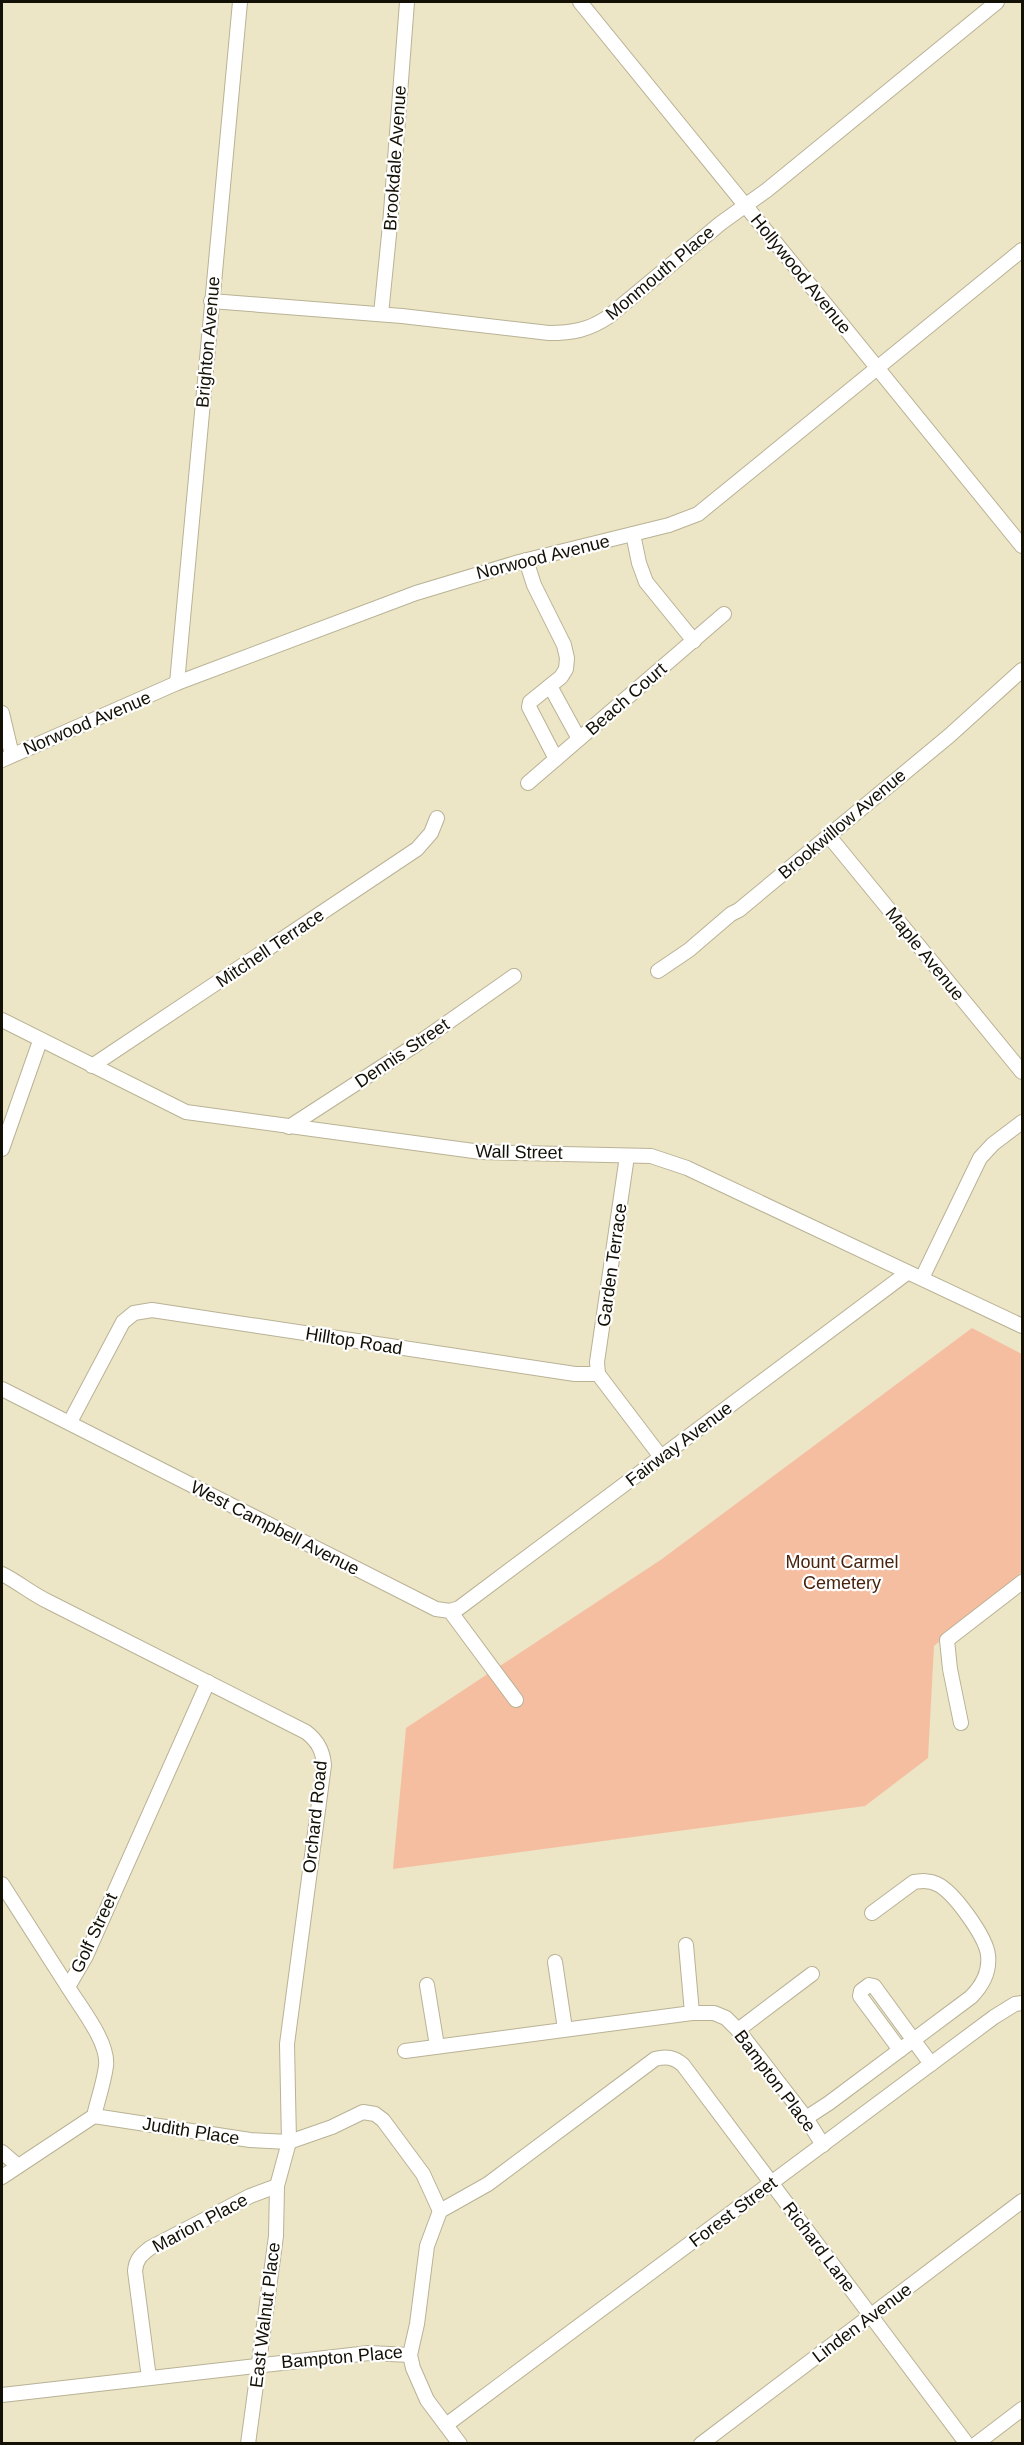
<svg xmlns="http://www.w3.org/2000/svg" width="1024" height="2445" font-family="Helvetica,sans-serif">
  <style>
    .green { fill: #f5bea1 }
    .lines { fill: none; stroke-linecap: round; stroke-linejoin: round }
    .minor-casing { stroke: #b9b295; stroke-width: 16 }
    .minor { stroke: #fff; stroke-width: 14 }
    .labels { text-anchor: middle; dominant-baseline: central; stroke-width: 4.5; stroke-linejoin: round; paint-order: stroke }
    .street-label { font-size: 18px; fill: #131006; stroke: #fff }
    .park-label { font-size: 18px; fill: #48230d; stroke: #fff }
  </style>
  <rect width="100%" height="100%" fill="#ece5c6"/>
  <polygon class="green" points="972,1328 1022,1354 1022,1572 934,1646 928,1758 865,1806 393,1869 406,1728 662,1559"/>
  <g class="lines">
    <g class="minor-casing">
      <g id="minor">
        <polyline points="580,2 1022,546"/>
        <path d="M 211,301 L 402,316 L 549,333 C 572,333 589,330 608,317 L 721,223 L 767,190 L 997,2"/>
        <polyline points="381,314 390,225 407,2"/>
        <polyline points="633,534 639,563 646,582 694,641"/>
        <polyline points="526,560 534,585 564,645 567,658 566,669 561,677 530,702 529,707 556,759"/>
        <polyline points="177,683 240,2"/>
        <polyline points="550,686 579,739"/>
        <polyline points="2,713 12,755"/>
        <polyline points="2,760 177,683 416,593 519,562 669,525 698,514 1022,250"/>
        <polyline points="528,783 724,614"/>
        <polyline points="828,835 1022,1072"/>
        <polyline points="658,971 689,950 731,914 739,910 949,736 1022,670"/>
        <polyline points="2,1020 186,1112 481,1152 651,1156 687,1168 1022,1326"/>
        <polyline points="92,1066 417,849 431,833 437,818"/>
        <polyline points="289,1127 417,1044 514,976"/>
        <polyline points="2,1149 40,1041"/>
        <polyline points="922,1278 980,1158 993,1144 1022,1122"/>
        <polyline points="598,1374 597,1362 627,1156"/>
        <polyline points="2,1389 436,1609 450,1611 516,1700"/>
        <polyline points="70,1422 123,1322 134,1313 152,1310 575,1374 598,1374 661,1457"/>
        <path d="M 2,1574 C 18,1582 32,1594 49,1602 L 306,1732 C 318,1741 323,1751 324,1765 L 287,2044 L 289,2142 L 277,2186 L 276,2236 L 248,2444"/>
        <polyline points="450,1611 459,1608 907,1273"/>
        <polyline points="961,1723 950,1669 947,1640 1022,1582"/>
        <polyline points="2,1884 68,1987"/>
        <polyline points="686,1945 692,2013"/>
        <polyline points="555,1962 565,2029"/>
        <polyline points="427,1985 437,2046"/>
        <polyline points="738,2030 812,1974"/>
        <polyline points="900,2050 860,1996 861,1991 869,1985 874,1986 931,2064"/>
        <polyline points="405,2051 692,2013 714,2013 726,2018 738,2030 806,2118 823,2145"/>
        <polyline points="94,2116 250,2140 289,2142 332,2127 363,2112 375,2114 383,2120 423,2174 440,2211"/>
        <path d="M 806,2118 L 829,2103 L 971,1997 C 982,1986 990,1972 988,1955 C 986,1937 954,1892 937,1884 C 929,1880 922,1881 914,1882 L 872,1913"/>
        <polyline points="2,2152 18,2166"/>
        <path d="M 2,2177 L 94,2116 C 98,2099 104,2082 106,2066 C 109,2042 80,2007 68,1987 L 86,1956 L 208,1682"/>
        <path d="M 149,2378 L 135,2271 C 136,2259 141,2255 150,2248 L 250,2196 L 277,2186"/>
        <polyline points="2,2395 369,2353 410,2355"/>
        <polyline points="446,2425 994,2017 1015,2004 1022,2003"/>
        <path d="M 460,2444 L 427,2400 L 413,2368 L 410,2355 L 417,2324 L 427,2246 L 440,2211 L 488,2184 L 655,2059 C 666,2056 674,2057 683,2065 L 967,2444"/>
        <polyline points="701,2444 1022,2201"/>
        <polyline points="976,2444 1022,2409"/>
      </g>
    </g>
    <use href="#minor" class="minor"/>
  </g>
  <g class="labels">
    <g class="street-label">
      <text transform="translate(395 158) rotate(-86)">Brookdale Avenue</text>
      <text transform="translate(660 273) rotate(-40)">Monmouth Place</text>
      <text transform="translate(801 274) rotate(51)">Hollywood Avenue</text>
      <text transform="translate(208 342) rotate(-85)">Brighton Avenue</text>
      <text transform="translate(543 557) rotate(-14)">Norwood Avenue</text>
      <text transform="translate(626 699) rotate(-41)">Beach Court</text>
      <text transform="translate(87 723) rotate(-23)">Norwood Avenue</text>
      <text transform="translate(842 824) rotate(-40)">Brookwillow Avenue</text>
      <text transform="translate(270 948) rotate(-34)">Mitchell Terrace</text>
      <text transform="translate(925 954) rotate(51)">Maple Avenue</text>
      <text transform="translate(402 1053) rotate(-34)">Dennis Street</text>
      <text transform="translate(519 1152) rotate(1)">Wall Street</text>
      <text transform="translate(612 1265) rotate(-82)">Garden Terrace</text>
      <text transform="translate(354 1341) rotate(9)">Hilltop Road</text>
      <text transform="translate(679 1444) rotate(-37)">Fairway Avenue</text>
      <text transform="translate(275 1528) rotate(27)">West Campbell Avenue</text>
      <text transform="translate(315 1817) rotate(-84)">Orchard Road</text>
      <text transform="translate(94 1933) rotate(-65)">Golf Street</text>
      <text transform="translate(775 2081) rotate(53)">Bampton Place</text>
      <text transform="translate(191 2131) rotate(9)">Judith Place</text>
      <text transform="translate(733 2212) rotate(-37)">Forest Street</text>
      <text transform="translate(200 2223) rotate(-28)">Marion Place</text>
      <text transform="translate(819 2247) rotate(53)">Richard Lane</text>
      <text transform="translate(265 2315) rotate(-83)">East Walnut Place</text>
      <text transform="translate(862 2323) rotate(-37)">Linden Avenue</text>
      <text transform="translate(342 2357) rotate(-5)">Bampton Place</text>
    </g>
    <g class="park-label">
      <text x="842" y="1562">Mount Carmel<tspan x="842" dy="21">Cemetery</tspan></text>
    </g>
  </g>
  <rect width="1024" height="2445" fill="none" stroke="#131006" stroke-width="6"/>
</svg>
